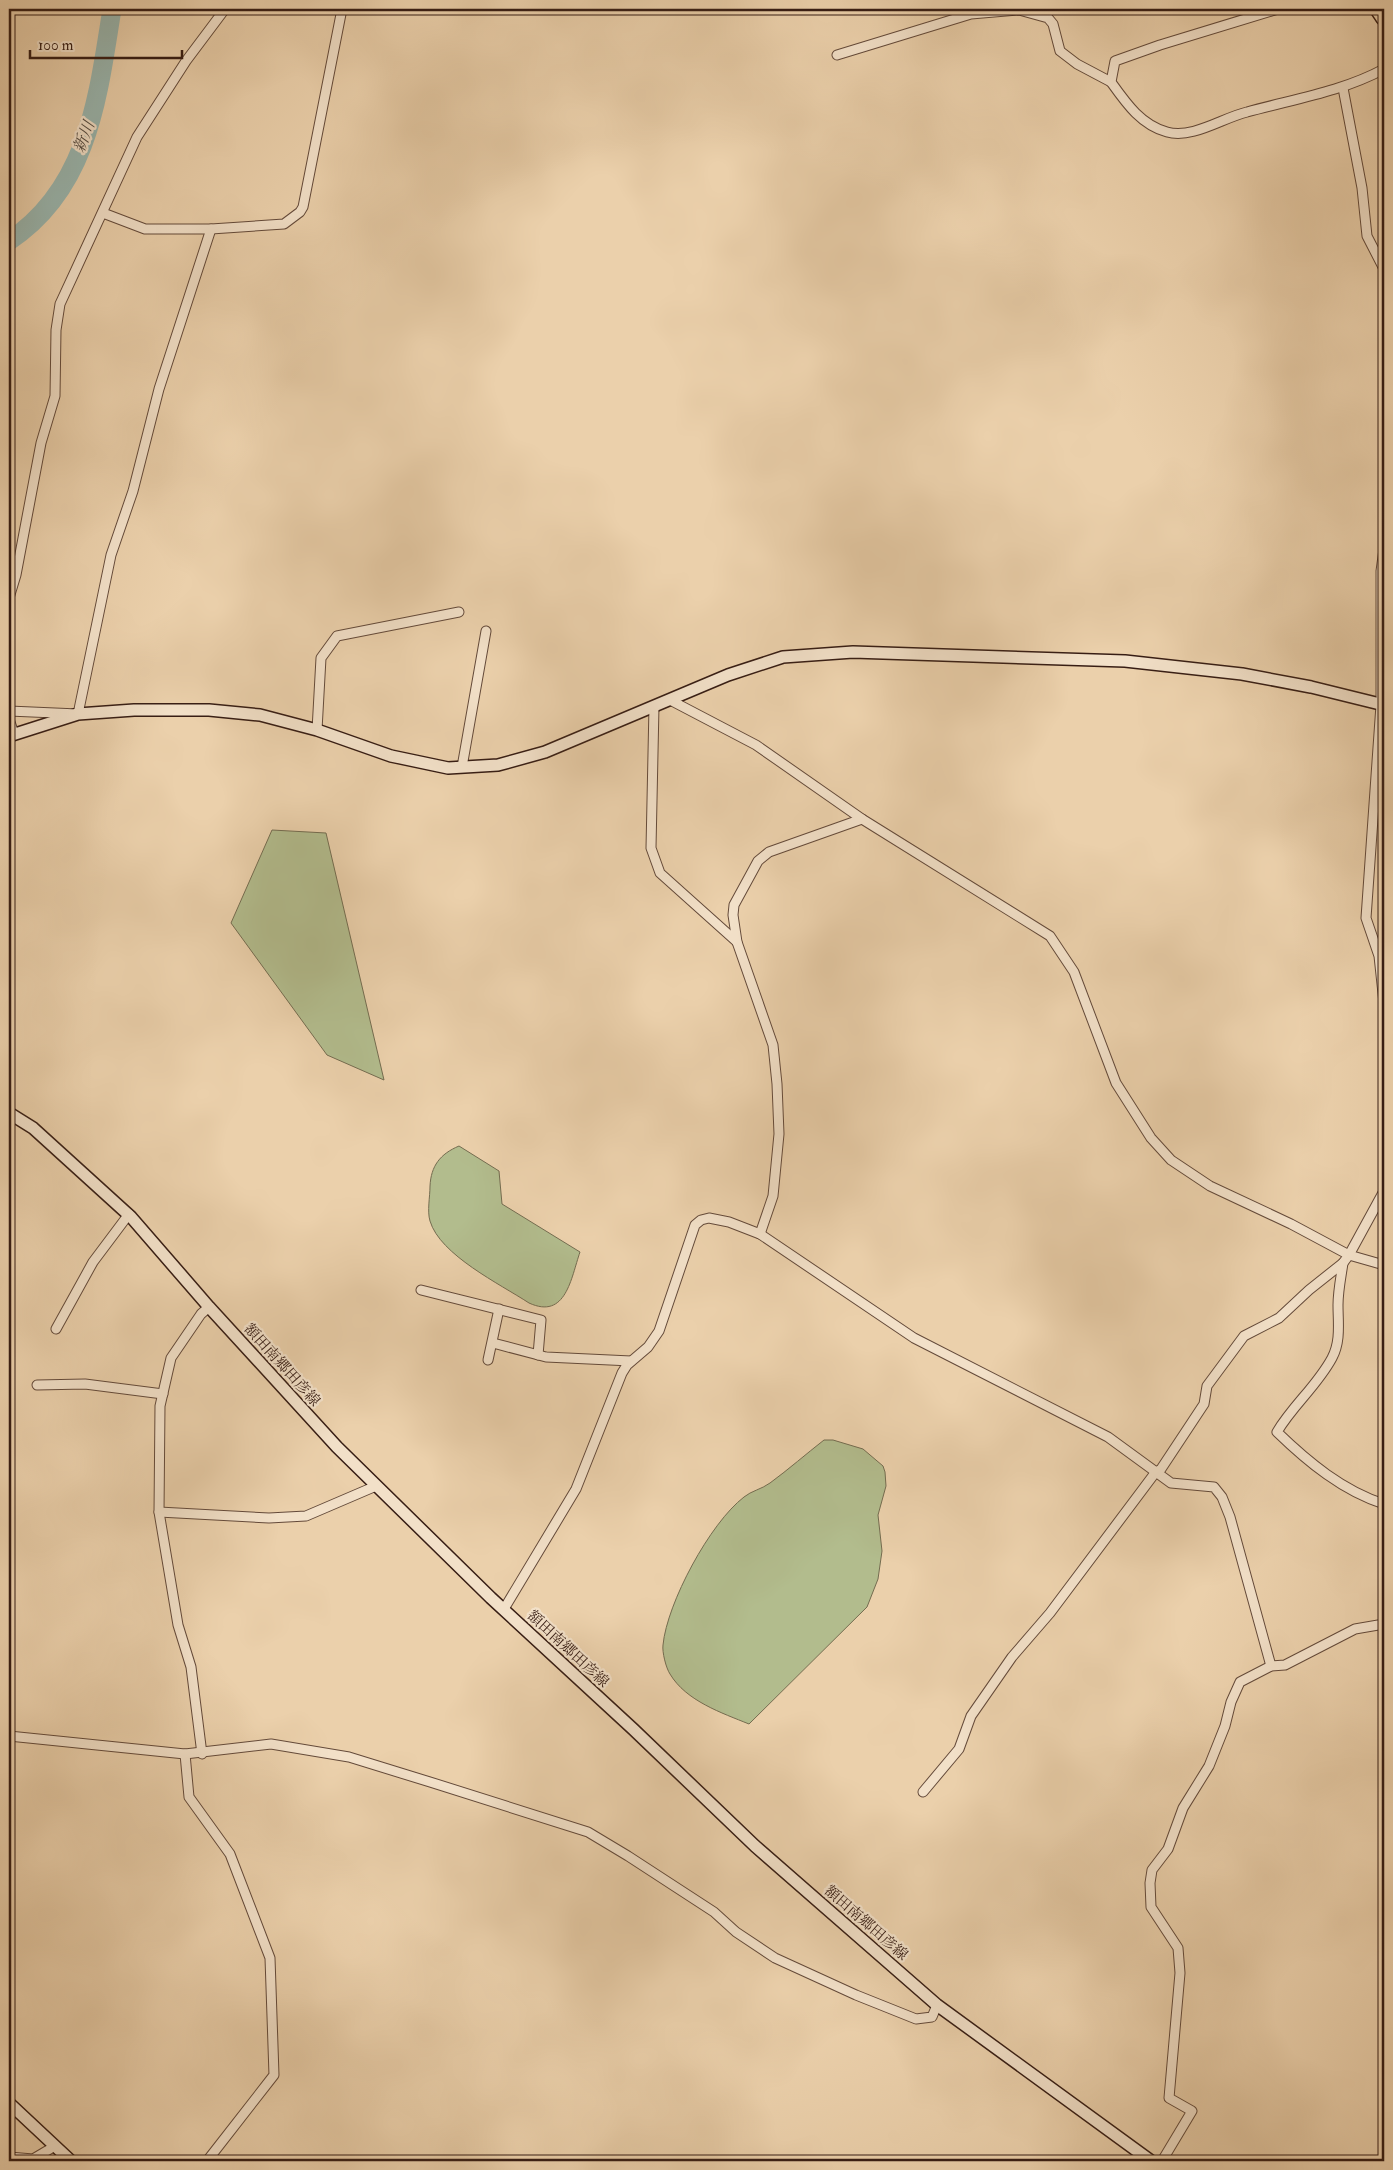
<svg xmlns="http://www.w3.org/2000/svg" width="1393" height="2170" font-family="'IM FELL Double Pica','Noto Serif JP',serif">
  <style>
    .green { fill: #b2bc8d; stroke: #746c50 }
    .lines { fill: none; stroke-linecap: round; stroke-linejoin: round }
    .river { stroke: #99b6af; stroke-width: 19 }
    .street-casing { stroke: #644a3a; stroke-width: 11 }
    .secondary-casing { stroke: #371d14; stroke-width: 14 }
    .highway-casing { stroke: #371d14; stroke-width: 18 }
    .street { stroke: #f2e0c8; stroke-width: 9 }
    .secondary { stroke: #f2e0c8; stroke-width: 11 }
    .highway { stroke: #ebd0ab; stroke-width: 15 }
    .labels { text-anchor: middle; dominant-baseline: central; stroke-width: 4.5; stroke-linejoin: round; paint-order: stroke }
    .street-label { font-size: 15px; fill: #371d14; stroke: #f2e0c8 }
    .water-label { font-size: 16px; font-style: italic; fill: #544b42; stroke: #f2e0c8 }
  </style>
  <rect width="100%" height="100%" fill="#ebd0ab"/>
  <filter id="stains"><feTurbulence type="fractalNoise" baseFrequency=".004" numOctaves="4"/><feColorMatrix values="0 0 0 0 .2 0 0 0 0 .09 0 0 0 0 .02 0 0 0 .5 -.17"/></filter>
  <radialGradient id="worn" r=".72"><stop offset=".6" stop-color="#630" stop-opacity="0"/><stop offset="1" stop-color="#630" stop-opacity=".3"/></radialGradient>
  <g class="green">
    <polygon points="272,830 326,833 384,1080 327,1055 231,923"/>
    <path d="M 459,1146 L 499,1171 L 502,1204 L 580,1252 C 571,1278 566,1320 529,1303 C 500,1284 440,1255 430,1221 C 427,1211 430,1197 430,1186 C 431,1166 440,1154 459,1146 Z"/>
    <path d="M 824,1440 L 833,1440 L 863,1449 L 883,1466 L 885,1472 L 886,1486 L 878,1515 L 882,1551 L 878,1579 L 867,1607 L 749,1724 C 722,1713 686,1701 670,1674 C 666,1668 662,1652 663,1645 C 667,1603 710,1523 744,1497 C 751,1491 762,1489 770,1483 C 789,1469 806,1454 824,1440 Z"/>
  </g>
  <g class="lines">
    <path class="river" d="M 9,241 C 89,188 98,96 112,9"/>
    <g class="street-casing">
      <g id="street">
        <path d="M 1278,9 L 1160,45 L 1115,61 L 1111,82 C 1126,103 1141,125 1167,132 C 1193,139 1222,118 1247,112 C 1294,99 1341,92 1384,69"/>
        <polyline points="837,55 971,14 1019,10 1048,18 1053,24 1060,51 1077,64 1111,82"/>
        <polyline points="1343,88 1362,188 1367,236 1384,269"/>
        <polyline points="103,213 145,229 211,229 284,224 300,212 303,207 342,9"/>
        <polyline points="1384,549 1381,571 1381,705 1366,918 1379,956 1384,1003"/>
        <polyline points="9,598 16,575 41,443 55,396 56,330 60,304 137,137 186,61 225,9"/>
        <polyline points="670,700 756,745 862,819 1050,936 1074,972 1116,1083 1151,1138 1171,1160 1210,1186 1291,1224 1349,1255 1384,1265"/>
        <polyline points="654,706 651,848 660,873 737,942"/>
        <polyline points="9,711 78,714 111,555 133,491 159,389 211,229"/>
        <polyline points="9,719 14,734"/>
        <polyline points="317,730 321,658 337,636 459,612"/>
        <polyline points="462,767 486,631"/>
        <polyline points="760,1234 773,1196 779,1134 777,1084 773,1045 737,942 733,915 734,905 758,861 769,852 862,819"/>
        <path d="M 1343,1263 C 1341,1277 1338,1291 1338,1305 C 1338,1323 1341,1341 1332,1358 C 1317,1386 1293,1405 1277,1432 C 1308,1462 1343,1491 1384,1504"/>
        <polyline points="421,1290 541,1320 538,1355"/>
        <polyline points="56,1329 93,1262 129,1214"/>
        <polyline points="493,1343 546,1357 631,1361"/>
        <polyline points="488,1360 499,1309"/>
        <polyline points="37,1385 85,1384 163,1394"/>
        <polyline points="159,1512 269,1518 306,1516 376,1486"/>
        <polyline points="504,1609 576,1489 622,1373 627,1365 648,1347 659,1331 695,1225 701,1220 709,1218 729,1222 760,1234 914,1338 1108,1437 1171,1483 1214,1487 1222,1497 1230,1517 1271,1666"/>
        <polyline points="9,1736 185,1754 271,1744 349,1757 430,1782 588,1832 628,1856 714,1912 736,1932 775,1958 856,1995 916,2019 932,2017 937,2005"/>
        <polyline points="185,1754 189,1797 230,1854 270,1958 274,2075 207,2161"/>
        <polyline points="202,1754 191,1667 178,1625 159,1512 160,1406 171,1358 201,1314 209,1307"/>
        <polyline points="923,1792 959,1749 971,1716 1012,1657 1050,1613 1155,1473 1161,1469 1204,1404 1207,1386 1244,1336 1279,1318 1309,1290 1343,1263 1349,1255 1384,1191"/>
        <polyline points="9,2157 33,2159 55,2146"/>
        <polyline points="1162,2161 1192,2111 1169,2098 1180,1973 1178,1948 1151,1907 1150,1883 1152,1870 1168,1849 1183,1808 1209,1766 1225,1726 1231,1702 1240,1682 1271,1666 1285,1665 1355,1629 1384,1624"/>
      </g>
    </g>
    <g class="secondary-casing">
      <g id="secondary">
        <polyline points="9,736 78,714 134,710 209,710 260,715 317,730 391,756 448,768 498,765 545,752 728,675 783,657 853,652 1125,661 1242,674 1311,687 1384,705"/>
        <polyline points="9,1113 33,1128 131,1217 209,1307 337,1447 491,1598 633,1729 755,1846 937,2005 1151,2161"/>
        <polyline points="9,2103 71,2161"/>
      </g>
    </g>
    <g class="highway-casing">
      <polyline id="highway" points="1378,9 1384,18"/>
    </g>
    <use href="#street" class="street"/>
    <use href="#secondary" class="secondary"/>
    <use href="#highway" class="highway"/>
  </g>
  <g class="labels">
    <g class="street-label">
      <text transform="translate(282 1365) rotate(48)">額田南郷田彦線</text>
      <text transform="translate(568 1649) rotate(43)">額田南郷田彦線</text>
      <text transform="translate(866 1923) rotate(41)">額田南郷田彦線</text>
    </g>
    <g class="water-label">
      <text transform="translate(84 137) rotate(-69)">新川</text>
    </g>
  </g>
  <rect width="1393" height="2170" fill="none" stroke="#ebd0ab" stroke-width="30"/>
  <rect x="10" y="10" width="1373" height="2150" fill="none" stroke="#371d14" stroke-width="2.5"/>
  <rect x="15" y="15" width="1363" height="2140" fill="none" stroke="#371d14"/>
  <path d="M30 50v8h152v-8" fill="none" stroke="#371d14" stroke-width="2.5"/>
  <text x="38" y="50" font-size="15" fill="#371d14" stroke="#f2e0c8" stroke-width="4" paint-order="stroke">100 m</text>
  <rect width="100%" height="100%" filter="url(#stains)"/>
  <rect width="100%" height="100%" fill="url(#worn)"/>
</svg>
